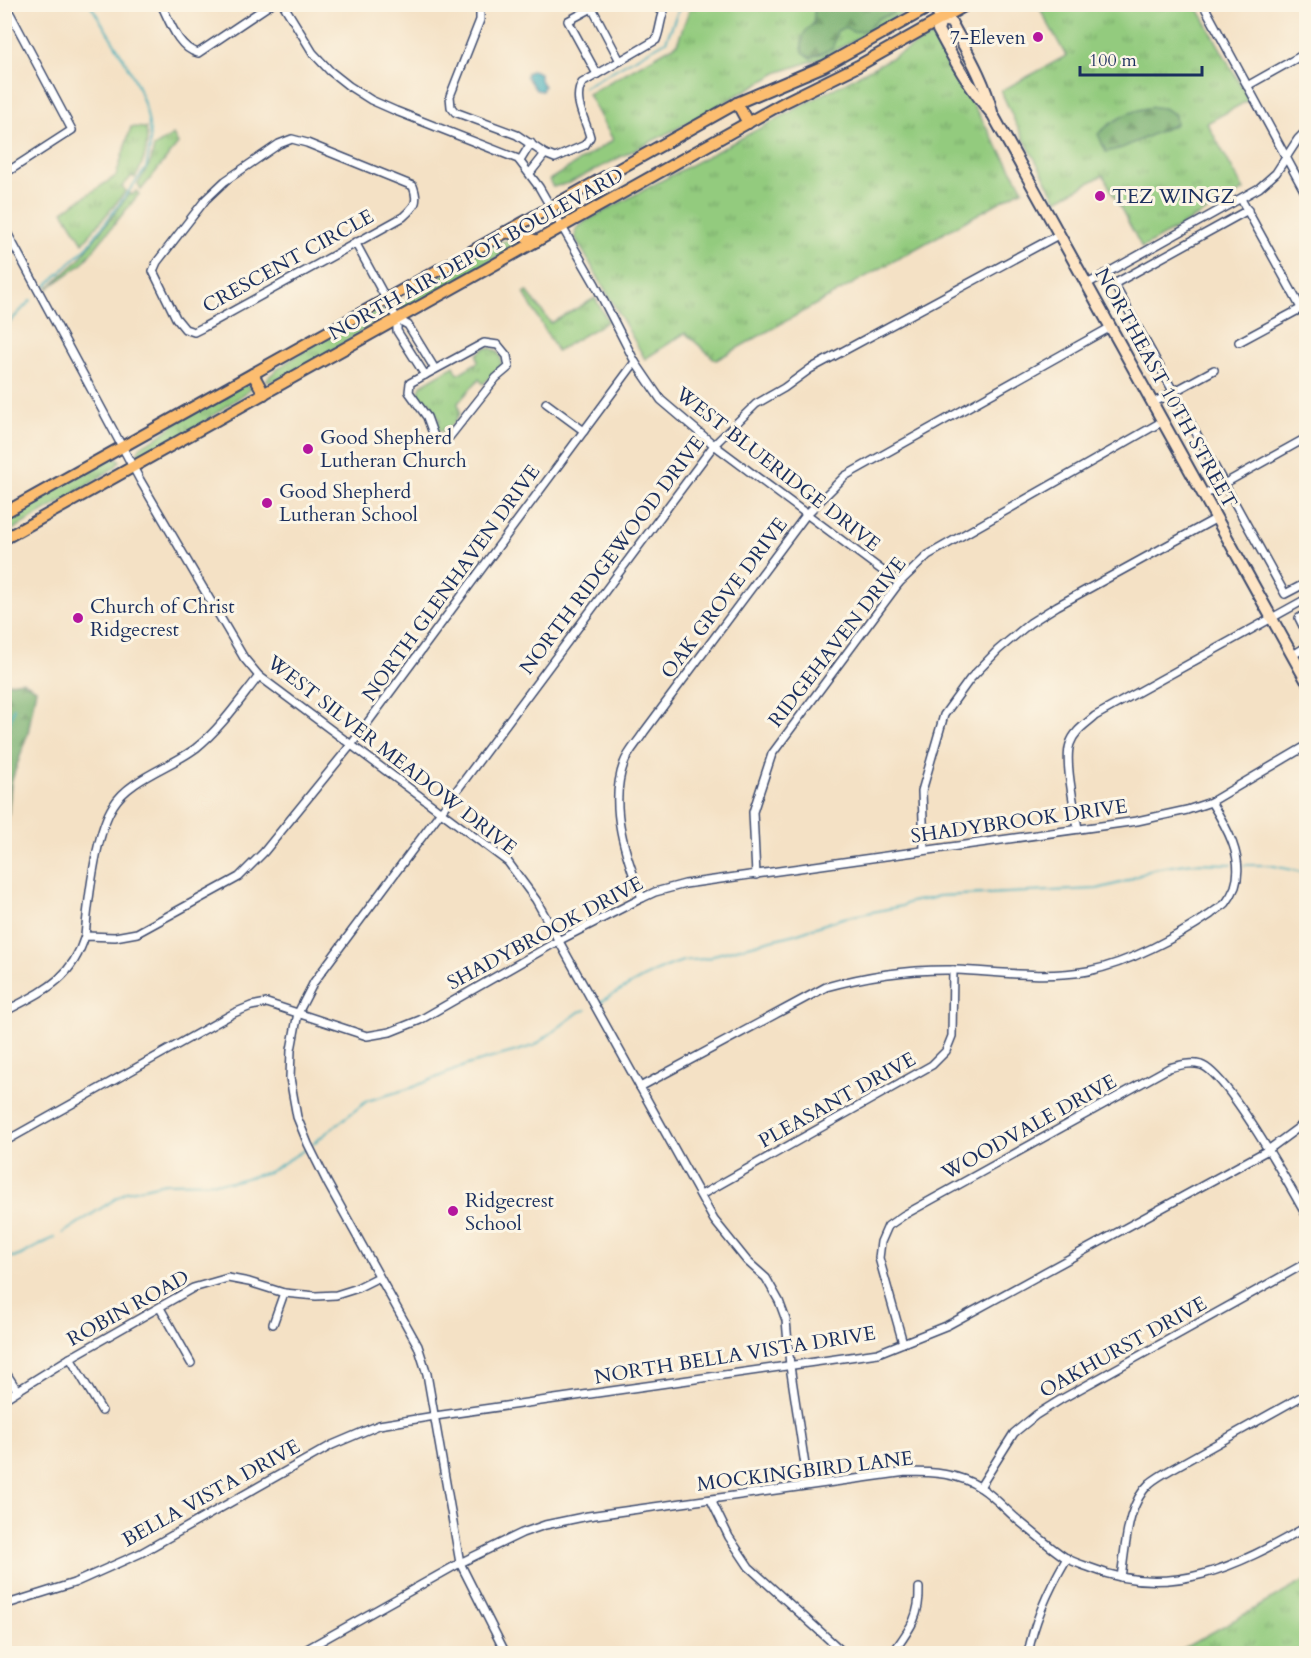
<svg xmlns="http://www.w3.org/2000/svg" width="1311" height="1658" font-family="Cardo,serif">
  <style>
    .grass { fill: url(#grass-tufts); stroke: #577d6e; stroke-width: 1.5 }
    .forest { fill: url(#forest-firs); stroke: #486f66; stroke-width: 1.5 }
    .water { fill: #3aaab8; stroke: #2a6c8b; stroke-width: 1.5 }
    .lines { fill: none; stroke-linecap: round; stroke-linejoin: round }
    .stream { stroke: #3aaab8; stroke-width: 2 }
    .minor-casing { stroke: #3c4a6d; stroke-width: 10 }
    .secondary-casing { stroke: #3c4a6d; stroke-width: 14 }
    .primary-casing { stroke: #3c4a6d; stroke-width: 14 }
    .minor { stroke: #fff; stroke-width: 7 }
    .secondary { stroke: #fee5c5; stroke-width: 10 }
    .primary { stroke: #fcbd6f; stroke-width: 10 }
    .poi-dot { fill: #b5179e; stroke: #fcf5e5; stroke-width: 2 }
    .labels { text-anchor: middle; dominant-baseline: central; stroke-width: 6; stroke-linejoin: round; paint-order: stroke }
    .poi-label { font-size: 20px; fill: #1b2f5e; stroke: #fcf5e5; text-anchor: start }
    .street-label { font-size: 20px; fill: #1b2f5e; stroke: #fcf5e5 }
  </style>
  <defs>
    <pattern id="grass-tufts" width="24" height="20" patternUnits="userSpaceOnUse" patternTransform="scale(1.5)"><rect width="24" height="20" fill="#93cb7e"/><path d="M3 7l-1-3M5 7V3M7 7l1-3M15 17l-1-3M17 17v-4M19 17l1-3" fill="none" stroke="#77a56a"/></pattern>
    <pattern id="forest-firs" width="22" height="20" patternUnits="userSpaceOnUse" patternTransform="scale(1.5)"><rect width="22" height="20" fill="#76af6d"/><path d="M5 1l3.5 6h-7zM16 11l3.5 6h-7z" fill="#608f5d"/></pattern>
  </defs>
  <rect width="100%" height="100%" fill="#fcf5e5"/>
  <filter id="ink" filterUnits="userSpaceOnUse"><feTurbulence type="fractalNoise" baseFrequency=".0167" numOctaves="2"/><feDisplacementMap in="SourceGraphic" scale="12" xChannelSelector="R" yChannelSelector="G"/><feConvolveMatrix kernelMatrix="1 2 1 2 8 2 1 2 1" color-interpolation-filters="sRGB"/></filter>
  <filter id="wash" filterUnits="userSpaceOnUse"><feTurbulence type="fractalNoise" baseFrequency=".008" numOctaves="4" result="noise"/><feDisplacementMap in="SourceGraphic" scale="24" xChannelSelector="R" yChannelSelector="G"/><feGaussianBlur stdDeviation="1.35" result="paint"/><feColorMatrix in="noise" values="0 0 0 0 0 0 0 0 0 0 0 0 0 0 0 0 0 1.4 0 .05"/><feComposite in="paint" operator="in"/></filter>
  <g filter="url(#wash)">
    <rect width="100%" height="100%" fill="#f4e1c5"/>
    <g class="grass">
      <polygon points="691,5 913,5 908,10 822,58 779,72 678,128 569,183 553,187 549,180 613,140 588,94 677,44"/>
      <polygon points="1038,5 1196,5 1249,100 1207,123 1244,190 1142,248 1103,175 1057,200 1016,124 1001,91 1066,56"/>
      <polygon points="932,36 1023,189 716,360 685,333 645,359 575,237 576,229 586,221"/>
      <path d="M 131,127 L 146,128 C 149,148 144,162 135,178 L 132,176 L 122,187 L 126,191 L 83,243 L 63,211 L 116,176 Z"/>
      <polygon points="173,135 178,144 141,190 138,184 151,161 154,147"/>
      <polygon points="136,191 139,194 82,264 47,289 78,261 130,193 133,195"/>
      <path d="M 511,240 L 518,241 L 505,253 L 409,307 L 403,309 L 400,305 L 406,299 C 432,284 484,242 511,240 Z"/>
      <polygon points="527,291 551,323 595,298 608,321 557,351 524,293"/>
      <path d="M 383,309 L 385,315 C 368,327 281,386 266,381 C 272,367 367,312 383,309 Z"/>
      <path d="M 485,348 C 497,347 502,355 501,366 L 483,384 L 479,379 L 458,403 L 460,413 L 454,423 L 443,432 L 435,429 L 431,422 L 440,421 L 429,401 L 420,400 L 418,395 L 421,385 L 454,366 L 458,374 L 478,362 L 477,354 Z"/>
      <polygon points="243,385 252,387 250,390 194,428 145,454 136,455 141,446 160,436 174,424"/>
      <polygon points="118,458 120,461 115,467 71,496 5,534 5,519 109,459"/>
      <polygon points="1306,1580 1306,1653 1175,1653"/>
    </g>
    <g class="forest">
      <path d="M 818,4 L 894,5 L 893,14 L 879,18 L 867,30 L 853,32 L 845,27 L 837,31 L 833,48 L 811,58 L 803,52 C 800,38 802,33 813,24 L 815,6 Z"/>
      <path d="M 1154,107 L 1164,108 L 1175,115 L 1176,124 L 1122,148 L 1106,152 L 1098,134 C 1114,119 1132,109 1154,107 Z"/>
      <polygon points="22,681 36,689 28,733 11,783 5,854 5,684"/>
    </g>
    <polygon class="water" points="532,70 540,73 540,80 544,86 542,91 536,90 526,76 527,73"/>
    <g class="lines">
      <g class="stream">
        <polyline points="584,87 666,41 681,4"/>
        <path d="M 46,286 L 88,246 L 146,168 C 148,158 151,147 150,136 C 148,88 114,44 90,4"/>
        <polyline points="4,328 31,300"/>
        <polyline points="4,745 14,707"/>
        <polyline points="1244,865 1269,865 1306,873"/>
        <path d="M 598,1003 C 625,988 652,971 680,962 C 693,958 705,962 717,954 L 795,934 L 843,918 L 902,906 C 914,898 926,902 938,896 L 1097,889 L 1124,882 L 1153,869 L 1192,863 L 1231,864"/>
        <polyline points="63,1233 126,1192 165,1183 231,1182 269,1172 306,1149 367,1101 411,1088 467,1065 534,1046 579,1012 586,1010"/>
        <polyline points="4,1258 19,1256 55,1237"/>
      </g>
    </g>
  </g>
  <g filter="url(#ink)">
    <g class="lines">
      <g class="minor-casing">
        <g id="minor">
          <path d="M 161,4 C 170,22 178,48 198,53 L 271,4"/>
          <polyline points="283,4 313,53 330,71 349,86 371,100 396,111 518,159 539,187 595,284 635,362 661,400 714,445 899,583"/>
          <path d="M 476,4 L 480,12 L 480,20 L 450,96 L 451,107 L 455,112 L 517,135 L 545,154 L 555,158 L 585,145 L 590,137 C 586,120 572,100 582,83 L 656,40 C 661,28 660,16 667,4"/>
          <polyline points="650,4 663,11"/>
          <polyline points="1203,4 1306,194"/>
          <polyline points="597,74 568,21 592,8 620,61"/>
          <polyline points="1247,86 1306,53"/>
          <path d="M 292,139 L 307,143 L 413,186 C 419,202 415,206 403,217 L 204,327 L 194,332 L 185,329 L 176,318 L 153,271 L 157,262 L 206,199 L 225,181 L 279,144 Z"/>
          <polyline points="520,161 531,143"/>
          <polyline points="530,173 545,154"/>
          <polyline points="4,174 72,130 5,4"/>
          <polyline points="1241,199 1306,317"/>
          <polyline points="1248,210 1114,284 1285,594 1306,583"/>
          <polyline points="4,227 140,480 244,658 259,676 508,862 536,900 714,1220 747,1261 766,1278 779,1301 786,1320 790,1366 808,1485"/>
          <polyline points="355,242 397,319"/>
          <polyline points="1087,284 1259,188 1276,173 1298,139 1306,131"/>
          <polyline points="397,319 397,331 425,375"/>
          <polyline points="397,319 408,325 435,369"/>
          <polyline points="1239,342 1302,308"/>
          <polygon points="484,343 498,345 507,356 509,367 496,378 447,440 440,441 435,439 427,417 409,392 410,383"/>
          <polyline points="546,403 584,431"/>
          <polyline points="1153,403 1214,370"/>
          <polyline points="1204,495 1306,438"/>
          <polyline points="1306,614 1299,618 1306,632"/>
          <polyline points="1293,655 1306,647"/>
          <path d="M 1078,829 C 1075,808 1064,762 1070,744 C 1074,731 1086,724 1095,716 L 1306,599"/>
          <polyline points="924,850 922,791 944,715 970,679 998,650 1030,623 1057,606 1217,518"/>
          <polyline points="756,875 753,812 772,754 899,583 928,555 1163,421"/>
          <path d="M 642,898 C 626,857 608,806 624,763 C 628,752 638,742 644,732 L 806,515 L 845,476 L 1111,327"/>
          <path d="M 85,936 C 88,903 95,834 113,806 C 129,779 171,767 196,748 C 221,728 239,701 259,676"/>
          <path d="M 4,1012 C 43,991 71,981 85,936 L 115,937 L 137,933 L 239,877 L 264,852 L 351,745 L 635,362"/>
          <path d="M 640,1087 L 826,987 C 868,975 913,969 956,970 C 999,972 1045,979 1088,971 C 1129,963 1177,937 1211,914 C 1215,910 1222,907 1226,903 C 1229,899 1233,892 1235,887 C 1245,858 1226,826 1211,802"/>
          <polyline points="4,1142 234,1013 251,1006 267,1003 367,1036 390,1032 420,1020 558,941 642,898 655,892 685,884 1137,821 1187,810 1211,802 1306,746"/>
          <polyline points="701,1195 932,1065 946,1051 952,1036 953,970"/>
          <polyline points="160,1308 191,1363"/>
          <polyline points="273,1324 284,1293"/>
          <path d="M 903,1343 L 879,1258 L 881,1242 L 888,1226 L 904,1215 L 1169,1068 C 1180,1065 1190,1062 1201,1065 C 1227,1073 1291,1188 1306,1215"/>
          <polyline points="70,1358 102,1411"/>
          <polyline points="4,1370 17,1390"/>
          <polyline points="4,1399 70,1358 193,1288 228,1278 249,1282 284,1293 316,1296 336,1295 355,1289 379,1277"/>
          <polyline points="980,1487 1014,1433 1036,1415 1060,1400 1306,1263"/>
          <polyline points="711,1500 729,1537 749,1567 845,1654"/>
          <path d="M 1121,1577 C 1126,1547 1126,1505 1150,1483 C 1156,1478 1163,1474 1170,1470 L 1306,1394"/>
          <polyline points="4,1605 74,1583 141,1553 332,1445 379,1425 435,1416 878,1353 948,1325 1268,1150 1306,1122"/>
          <path d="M 298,1654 L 460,1563 L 522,1533 L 545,1525 L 588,1516 L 906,1472 C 932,1472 959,1473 981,1488 C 995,1497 1006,1510 1019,1521 C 1034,1533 1049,1547 1066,1558 C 1073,1562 1083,1565 1091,1568 C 1170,1600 1238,1566 1306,1527"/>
          <polyline points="506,1654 460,1563 427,1374 418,1346 328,1184 308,1144 297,1117 290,1078 291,1050 298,1013 314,982 714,445 756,404 784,388 810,369 1060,234"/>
          <polyline points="639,1654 651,1650 656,1654"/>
          <path d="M 892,1654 C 909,1630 920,1618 919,1588"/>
          <path d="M 1028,1654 C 1034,1620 1050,1587 1067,1558"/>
        </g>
      </g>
      <g class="secondary-casing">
        <g id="secondary">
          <path d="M 933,4 L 941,20 L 951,22 C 967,52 984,79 992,112"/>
          <path d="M 941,20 L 938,30 C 954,60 970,89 993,115 L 1306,680"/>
        </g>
      </g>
      <g class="primary-casing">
        <g id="primary">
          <polyline points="737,103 748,123"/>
          <polyline points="505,232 520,235 537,241"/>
          <polyline points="253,374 264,394"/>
          <polyline points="4,513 737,103 824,66 935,4"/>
          <polyline points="4,539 785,102 858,66 968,4"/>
        </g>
      </g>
      <use href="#minor" class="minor"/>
      <use href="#secondary" class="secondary"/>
      <use href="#primary" class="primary"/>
    </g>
  </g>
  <g class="poi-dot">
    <circle cx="1038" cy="37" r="6"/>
    <circle cx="1100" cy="196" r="6"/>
    <circle cx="308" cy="449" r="6"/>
    <circle cx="267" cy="503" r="6"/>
    <circle cx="78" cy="618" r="6"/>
    <circle cx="453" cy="1211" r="6"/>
  </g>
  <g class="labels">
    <g class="poi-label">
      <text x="1026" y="37" text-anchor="end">7-Eleven</text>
      <text x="1112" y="196">TEZ WINGZ</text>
      <text x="320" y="437">Good Shepherd<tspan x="320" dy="23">Lutheran Church</tspan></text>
      <text x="279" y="491">Good Shepherd<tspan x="279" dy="23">Lutheran School</tspan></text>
      <text x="90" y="606">Church of Christ<tspan x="90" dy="23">Ridgecrest</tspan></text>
      <text x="465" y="1200">Ridgecrest<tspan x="465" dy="23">School</tspan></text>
    </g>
    <g class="street-label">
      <text transform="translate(476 254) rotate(-29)">NORTH AIR DEPOT BOULEVARD</text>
      <text transform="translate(288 261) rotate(-29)">CRESCENT CIRCLE</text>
      <text transform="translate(1166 388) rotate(61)">NORTHEAST 10TH STREET</text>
      <text transform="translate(778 469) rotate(38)">WEST BLUERIDGE DRIVE</text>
      <text transform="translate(612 555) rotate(-53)">NORTH RIDGEWOOD DRIVE</text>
      <text transform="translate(451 583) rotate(-54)">NORTH GLENHAVEN DRIVE</text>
      <text transform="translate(724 598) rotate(-53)">OAK GROVE DRIVE</text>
      <text transform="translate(837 642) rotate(-52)">RIDGEHAVEN DRIVE</text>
      <text transform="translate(392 755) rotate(38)">WEST SILVER MEADOW DRIVE</text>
      <text transform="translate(1019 821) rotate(-8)">SHADYBROOK DRIVE</text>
      <text transform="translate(545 933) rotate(-28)">SHADYBROOK DRIVE</text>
      <text transform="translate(837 1100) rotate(-29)">PLEASANT DRIVE</text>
      <text transform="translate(1029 1127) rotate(-29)">WOODVALE DRIVE</text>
      <text transform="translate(128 1308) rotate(-29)">ROBIN ROAD</text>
      <text transform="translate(1123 1347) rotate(-29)">OAKHURST DRIVE</text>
      <text transform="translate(735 1355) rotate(-9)">NORTH BELLA VISTA DRIVE</text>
      <text transform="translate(805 1471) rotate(-7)">MOCKINGBIRD LANE</text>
      <text transform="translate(211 1493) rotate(-29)">BELLA VISTA DRIVE</text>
    </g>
  </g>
  <rect width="1311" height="1658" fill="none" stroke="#fcf5e5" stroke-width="24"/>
  <path d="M1080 66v9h122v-9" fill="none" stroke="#1b2f5e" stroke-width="3"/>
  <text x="1089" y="66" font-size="18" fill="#1b2f5e" stroke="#fcf5e5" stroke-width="4.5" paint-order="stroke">100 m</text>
</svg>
